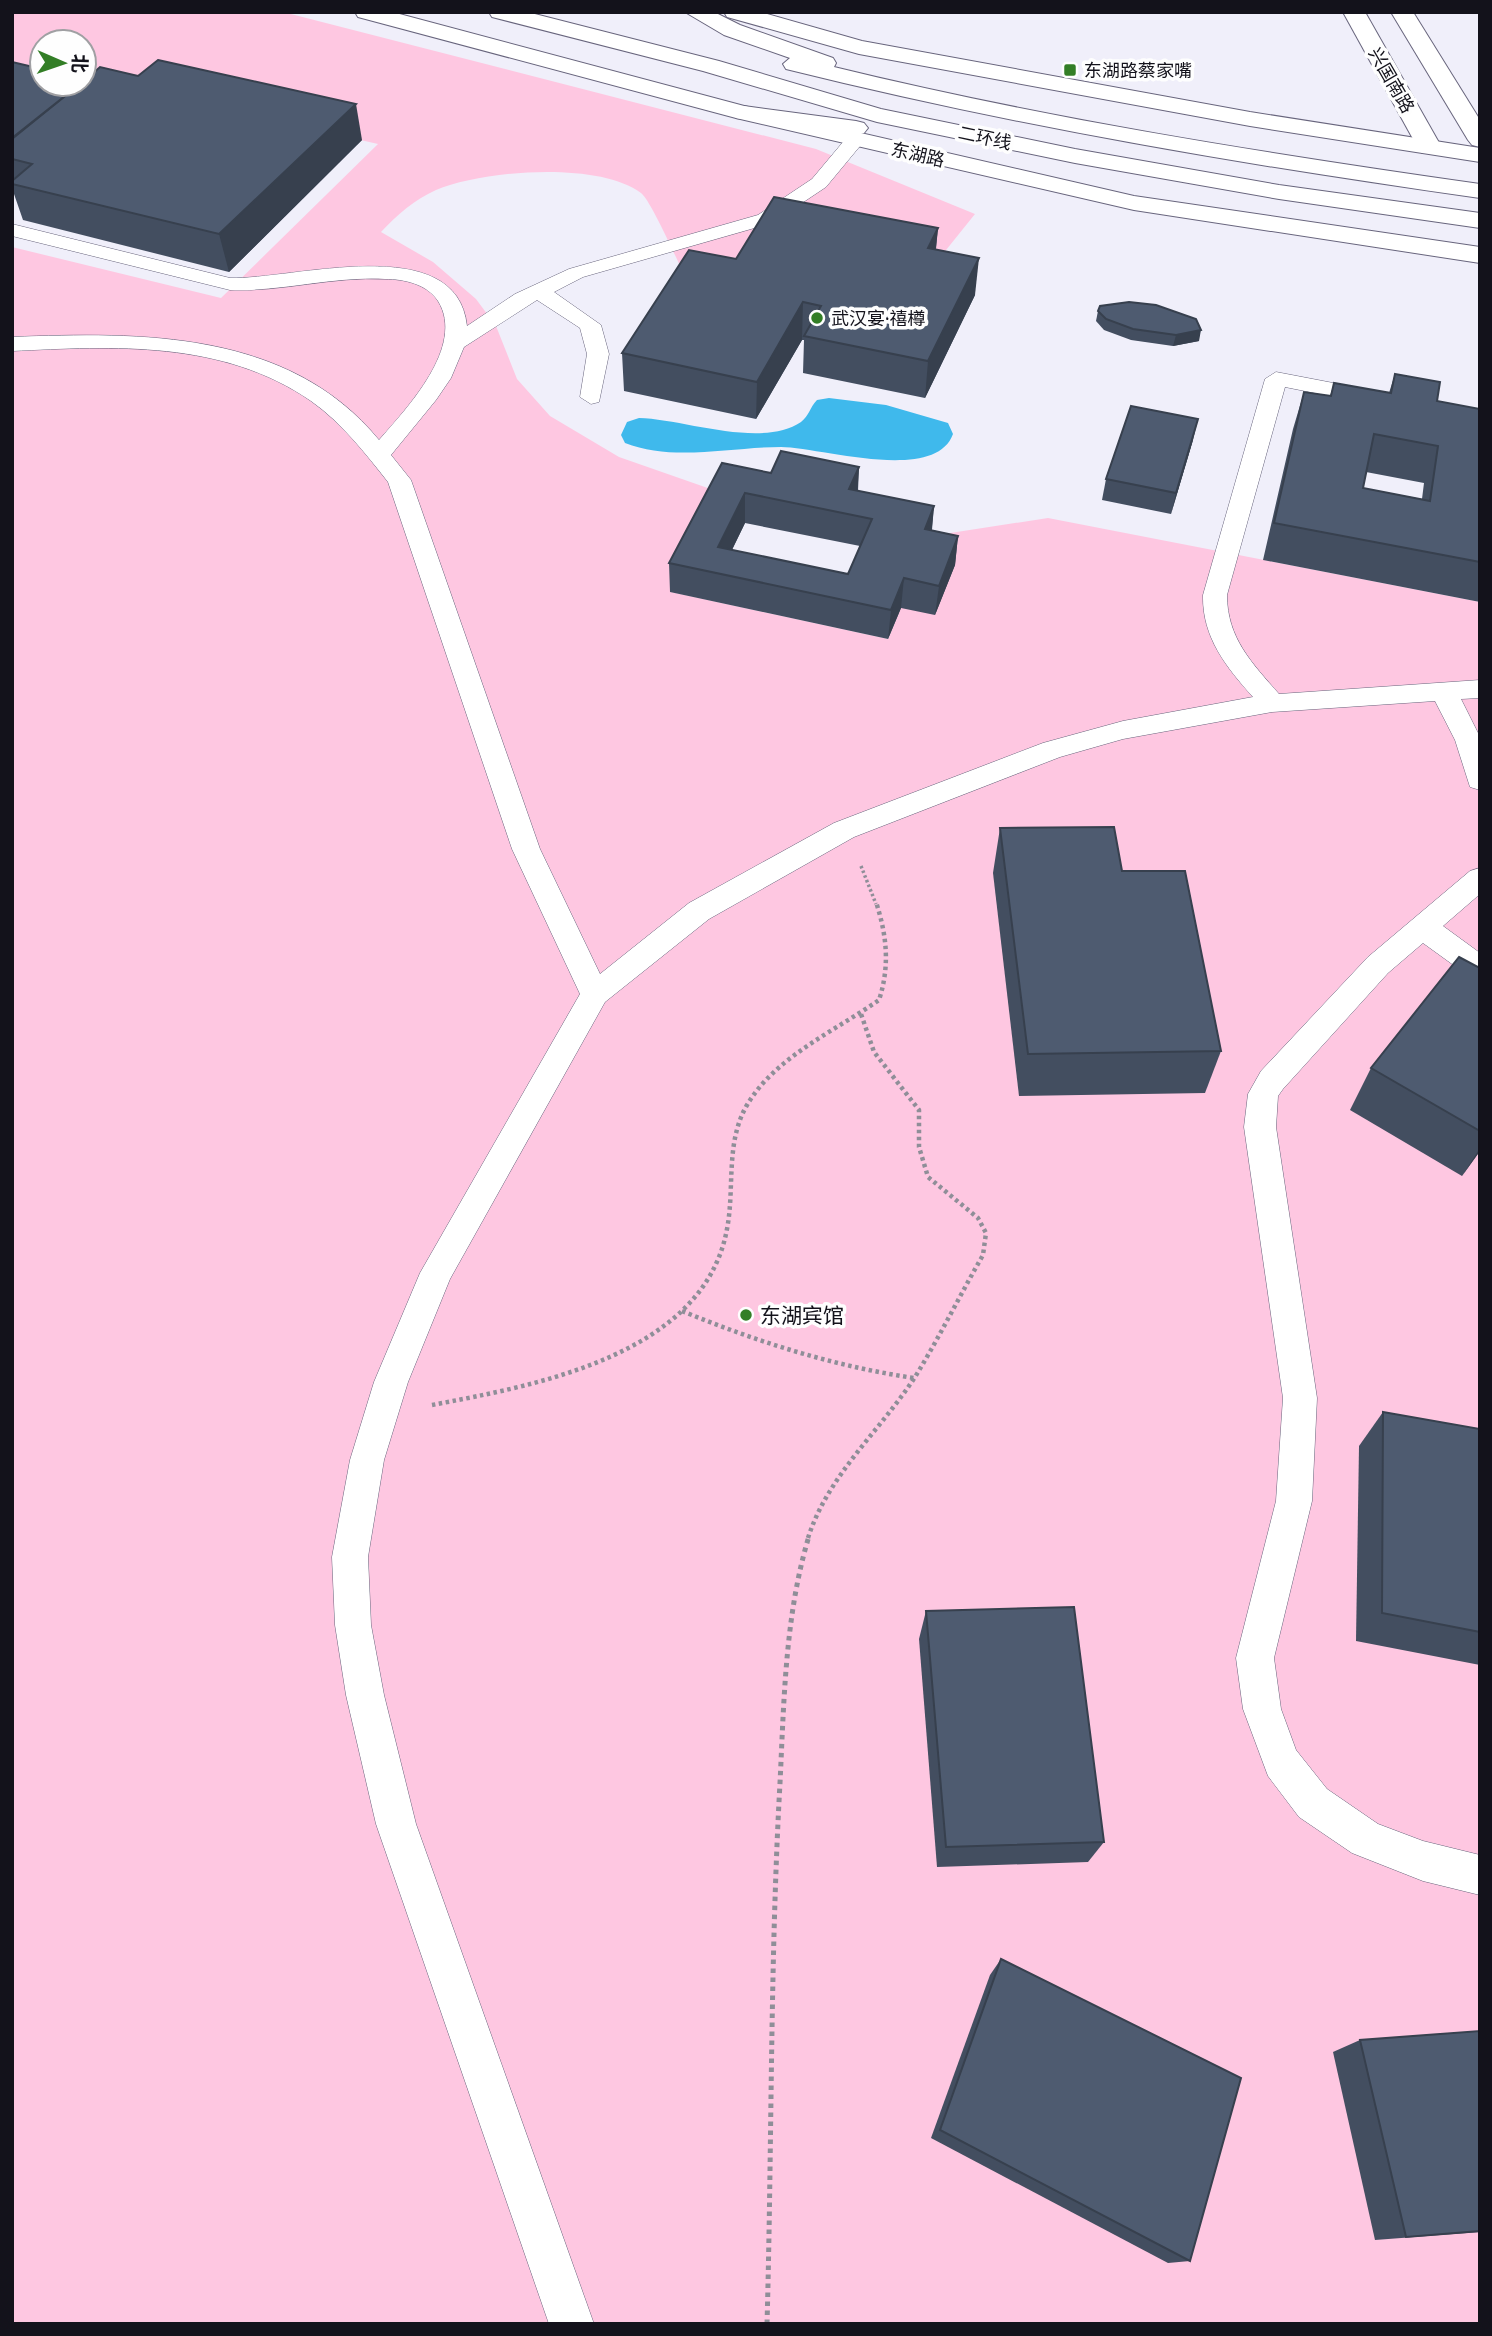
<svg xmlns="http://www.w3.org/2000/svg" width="1492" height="2336" font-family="'Noto Serif','Noto Sans SC',serif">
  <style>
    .green { fill: #fec7e1 }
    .water { fill: #3fb9ec }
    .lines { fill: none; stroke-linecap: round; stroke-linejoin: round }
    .service-casing { stroke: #68657d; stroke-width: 1 }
    .secondary-casing { stroke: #68657d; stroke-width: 2 }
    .primary-casing { stroke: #68657d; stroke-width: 2 }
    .trunk-casing { stroke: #68657d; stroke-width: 2 }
    .path-far2 { stroke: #8f8e98; stroke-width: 3.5; stroke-dasharray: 2.5 2.5; stroke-linecap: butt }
    .path-far1 { stroke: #8f8e98; stroke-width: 4.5; stroke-dasharray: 3.5 3.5; stroke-linecap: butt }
    .path { stroke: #8f8e98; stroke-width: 5; stroke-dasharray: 4.5 4.5; stroke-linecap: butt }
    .service { fill: #fff; fill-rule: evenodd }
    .secondary { fill: #fff; fill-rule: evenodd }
    .primary { fill: #fff; fill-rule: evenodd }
    .trunk { fill: #fff; fill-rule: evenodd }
    .wall { fill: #434e60; fill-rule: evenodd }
    .shaded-wall { fill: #37404e }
    .building { fill: #4e5b70; stroke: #37404e; stroke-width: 2; fill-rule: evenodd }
    .poi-dot { fill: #337e26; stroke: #fefefe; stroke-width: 2.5 }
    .labels { text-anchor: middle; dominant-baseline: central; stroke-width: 7; stroke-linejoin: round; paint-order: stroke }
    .far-poi-label { font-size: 18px; fill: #13121b; stroke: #fefefe; text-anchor: start }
    .far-street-label { font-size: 18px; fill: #13121b; stroke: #fefefe }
    .poi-label { font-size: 21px; fill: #13121b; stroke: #fefefe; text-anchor: start }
  </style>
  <rect width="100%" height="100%" fill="#f0effa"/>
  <path class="green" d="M 12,12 L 283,12 L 816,149 L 975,214 L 934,265 L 736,296 L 690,287 C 682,271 651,200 641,193 C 599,161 483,170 436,190 C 414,200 398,214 381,232 L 433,262 L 476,299 L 496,326 L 517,379 L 550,416 L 619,457 L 722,493 L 671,592 L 888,639 L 931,536 L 1048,518 L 1480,602 L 1480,2324 L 12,2324 L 12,247 L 221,298 L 378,144 L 167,96 L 84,84 L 84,42 L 42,42 L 42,79 L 12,72 Z"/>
  <path class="water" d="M 829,398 L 886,405 L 948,423 L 953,434 C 935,484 819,447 781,447 C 731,447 673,462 625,443 L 621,435 L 627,422 L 639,418 C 684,419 761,449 801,422 C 809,416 810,407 817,400 Z"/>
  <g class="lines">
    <g class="service-casing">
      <g id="service">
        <path d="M 855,134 L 865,140 L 826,187 L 772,223 L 583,277 L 554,292 L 601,325 L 609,354 L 599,402 L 591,404 L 580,397 L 587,354 L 580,328 L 537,300 L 464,347 L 451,378 L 436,400 L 391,455 L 411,480 L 540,849 L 600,974 L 689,903 L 834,823 L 1043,743 L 1123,721 L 1253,697 C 1226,667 1202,637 1203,595 L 1265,379 L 1276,372 L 1375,391 L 1386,398 L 1375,405 L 1285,387 L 1227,595 C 1227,638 1252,663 1279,694 L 1480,680 L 1480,698 L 1461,699 L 1480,737 L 1480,790 L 1470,787 L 1455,740 L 1435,701 L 1272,712 L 1123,739 L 1060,757 L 854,837 L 709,919 L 605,1002 L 450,1279 L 408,1382 L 384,1460 L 368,1557 L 371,1625 L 384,1695 L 416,1824 L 594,2324 L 549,2324 L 376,1824 L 346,1695 L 335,1625 L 332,1557 L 350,1460 L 374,1382 L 420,1273 L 580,994 L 512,849 L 388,482 C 365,453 342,423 311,401 C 223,340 114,346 12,351 L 12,337 C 141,332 289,330 379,440 C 407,408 466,346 438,301 C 427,284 404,279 385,279 C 333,276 282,292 230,290 L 12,236 L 12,224 L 230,278 C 292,280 457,229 467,326 L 515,294 L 569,269 L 758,215 L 812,179 L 848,136 Z"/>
        <polygon points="1480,868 1480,894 1443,926 1480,953 1480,980 1470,977 1423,943 1388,973 1283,1089 1278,1096 1276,1127 1317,1398 1312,1501 1274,1658 1281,1709 1296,1750 1327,1789 1378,1824 1423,1841 1480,1855 1480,1895 1423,1881 1352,1853 1299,1817 1268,1776 1243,1709 1236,1658 1276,1501 1283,1398 1244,1127 1248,1094 1261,1071 1368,957 1470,871"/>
      </g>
    </g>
    <g class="secondary-casing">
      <g id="secondary">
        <polygon points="1343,12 1365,12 1442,148 1438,153 1422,153 1418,148"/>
        <polygon points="1391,12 1413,12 1480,120 1480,147 1472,145 1468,140"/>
      </g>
    </g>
    <g class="primary-casing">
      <g id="primary">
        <polygon points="355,12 392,12 748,107 1134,196 1480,247 1480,263 1134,210 736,118 358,17"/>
        <polygon points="724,12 760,12 862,41 1250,112 1480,148 1480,162 1250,126 859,54 727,17"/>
      </g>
    </g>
    <g class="trunk-casing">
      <g id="trunk">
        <polygon points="489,12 527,12 719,61 881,109 1075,149 1279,185 1480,213 1480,228 1279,199 1075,163 877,122 703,71 492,17"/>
        <path d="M 685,12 L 714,12 L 740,25 L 833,58 L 836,63 L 834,67 C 1047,119 1263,153 1480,184 L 1480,198 C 1246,165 1015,126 786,69 L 783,64 L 790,58 L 724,35 Z"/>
        <polygon points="744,106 856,121 864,123 868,128 864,133 856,135 736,118 732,113 736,108"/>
      </g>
    </g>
    <polyline class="path-far2" points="861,866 876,904"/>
    <g class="path-far1">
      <path d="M 682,1311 C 758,1342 833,1366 914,1378"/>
      <path d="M 432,1405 C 537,1385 704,1355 727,1229 C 735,1188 725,1143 747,1105 C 775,1057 835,1031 879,1000 C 890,966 887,936 876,902"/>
      <path d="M 808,1538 C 828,1475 880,1431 915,1377 C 939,1338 960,1295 983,1255 L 986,1233 L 978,1218 L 928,1177 L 919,1147 L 919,1110 L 874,1052 L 861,1014"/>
    </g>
    <path class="path" d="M 767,2324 C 772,2144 770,1963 780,1783 C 784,1701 785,1615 809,1536"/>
    <use href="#service" class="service"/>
    <use href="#secondary" class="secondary"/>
    <use href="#primary" class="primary"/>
    <use href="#trunk" class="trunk"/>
  </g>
  <g class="wall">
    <polygon points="12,62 42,84 362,140 229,272 23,220 14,194 12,193"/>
    <polygon points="938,228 936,249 975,295 925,398 803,373 804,340 802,340 756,419 624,391 622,353 736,259"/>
    <polygon points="1098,311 1199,341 1173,346 1131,340 1104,330 1096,321"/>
    <path d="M 1395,374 L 1437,401 L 1480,409 L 1480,602 L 1263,560 L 1293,429 L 1304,392 L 1330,396 L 1334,383 L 1389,393 ZM 1366,472 L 1424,483 L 1422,499 L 1363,488 Z"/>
    <polygon points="1193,440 1171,514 1102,500 1106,479"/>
    <path d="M 722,463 L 771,473 L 859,467 L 858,491 L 934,506 L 932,530 L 958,536 L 955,565 L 935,615 L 901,608 L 888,639 L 670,592 L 669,563 ZM 745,523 L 860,546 L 848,574 L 732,550 Z"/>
    <polygon points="1000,828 1122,871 1221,1051 1205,1093 1019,1096 993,873"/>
    <polygon points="1480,968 1480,1151 1462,1176 1350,1110 1371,1068"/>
    <polygon points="1383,1412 1480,1429 1480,1665 1356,1641 1359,1446"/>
    <polygon points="926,1611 1104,1842 1088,1862 937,1867 919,1639"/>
    <polygon points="1001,1959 1190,2261 1168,2263 931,2138 990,1975"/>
    <polygon points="1480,2031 1480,2232 1375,2240 1333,2052 1360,2040"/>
  </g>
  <g class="shaded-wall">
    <polygon points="356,104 362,140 229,272 219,234"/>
    <polygon points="938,228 934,265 928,248"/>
    <polygon points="979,258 975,295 925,398 928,361"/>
    <polygon points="803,302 802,340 756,419 757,382"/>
    <polygon points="1201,330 1199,341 1173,346 1176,335"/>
    <polygon points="1198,419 1193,440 1171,514 1176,493"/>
    <polygon points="859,467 857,497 849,489"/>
    <polygon points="745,493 745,523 720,574 718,547"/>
    <polygon points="934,506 931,536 925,529"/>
    <polygon points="958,536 955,565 935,615 939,586"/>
    <polygon points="904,578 901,608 888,639 891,610"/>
    <polygon points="1480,1148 1480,1151 1462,1176"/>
  </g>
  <g class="building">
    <polygon points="158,60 356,104 219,234 12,184 12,181 32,164 12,159 12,139 80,84 84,84 84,81 100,67 138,76"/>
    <polygon points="12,62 42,69 42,84 80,84 12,138"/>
    <polygon points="774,197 938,228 928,248 979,258 928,361 804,336 821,306 803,302 757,382 622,353 689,250 736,259"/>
    <polygon points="1129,302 1156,305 1196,319 1201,330 1176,335 1133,329 1106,319 1098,311 1100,306"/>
    <path d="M 1395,374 L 1440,382 L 1437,401 L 1480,409 L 1480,562 L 1274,523 L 1304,392 L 1331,396 L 1334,383 L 1391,393 ZM 1374,434 L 1438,446 L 1430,501 L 1363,488 Z"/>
    <polygon points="1131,406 1198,419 1176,493 1106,479"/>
    <path d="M 781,451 L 859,467 L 849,489 L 934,506 L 925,529 L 958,536 L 939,586 L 904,578 L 891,610 L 669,563 L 722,463 L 771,473 ZM 745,493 L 872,519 L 848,574 L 718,547 Z"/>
    <polygon points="1114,827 1122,871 1185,871 1221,1051 1028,1054 1000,828"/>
    <polygon points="1459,957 1480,968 1480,1131 1371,1068"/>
    <polygon points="1383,1412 1480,1429 1480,1632 1382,1613"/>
    <polygon points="1074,1607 1104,1842 946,1847 926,1611"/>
    <polygon points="1001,1959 1241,2078 1190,2261 940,2130"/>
    <polygon points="1480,2031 1480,2231 1406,2237 1360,2040"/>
  </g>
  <g class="poi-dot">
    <rect x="1063" y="63" width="14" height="14" rx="3.5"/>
    <circle cx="817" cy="318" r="7"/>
    <circle cx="746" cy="1315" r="7"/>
  </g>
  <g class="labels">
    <g class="far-poi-label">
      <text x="1084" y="70">东湖路蔡家嘴</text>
      <text x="831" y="318">武汉宴·禧樽</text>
    </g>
    <g class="far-street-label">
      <text transform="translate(1392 80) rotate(60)">兴国南路</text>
      <text transform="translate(985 137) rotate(12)">二环线</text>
      <text transform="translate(918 154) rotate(13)">东湖路</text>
    </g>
    <g class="poi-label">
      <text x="760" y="1315">东湖宾馆</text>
    </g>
  </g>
  <rect width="1492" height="2336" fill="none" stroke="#13121b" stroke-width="28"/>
  <g transform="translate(63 63) rotate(92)"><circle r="33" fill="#fefefe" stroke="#a0a0a3" stroke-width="2"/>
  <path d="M0-5L12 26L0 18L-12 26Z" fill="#337e26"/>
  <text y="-10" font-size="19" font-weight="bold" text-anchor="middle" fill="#13121b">北</text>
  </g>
</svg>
